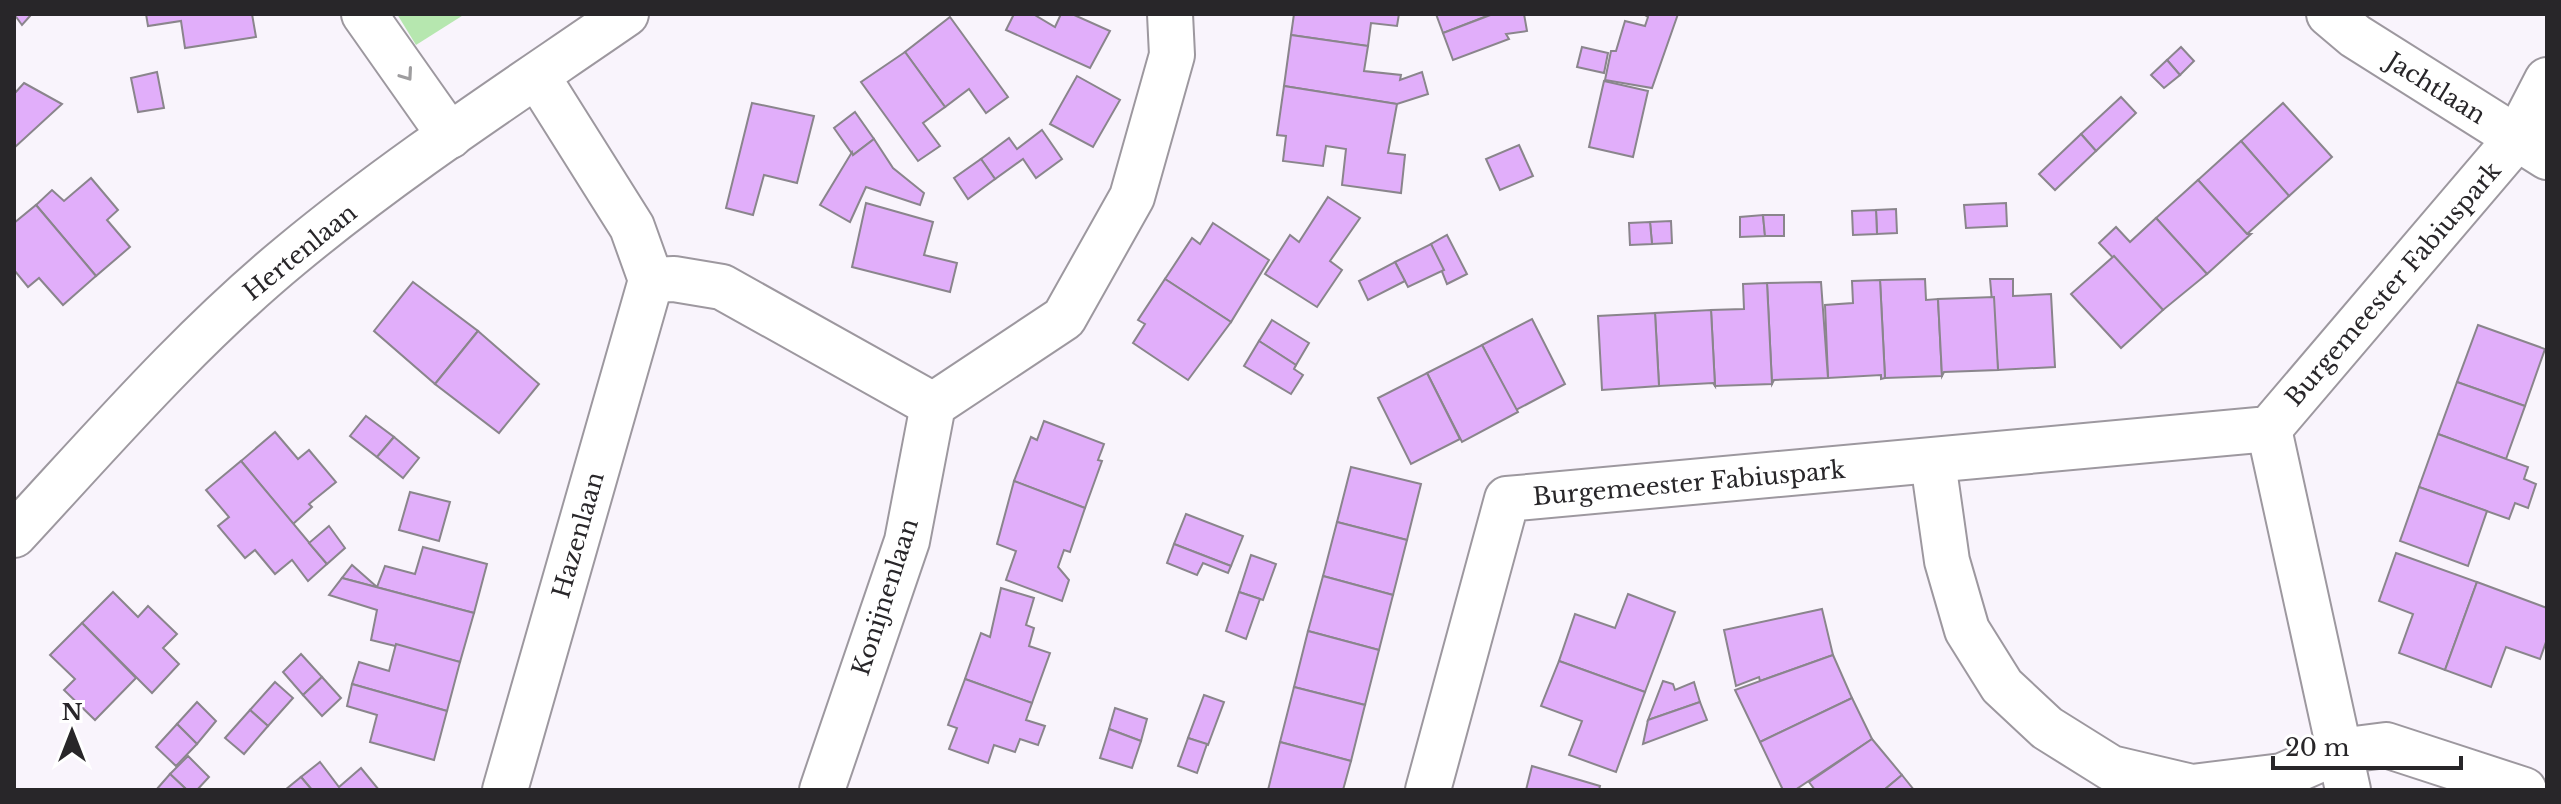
<svg xmlns="http://www.w3.org/2000/svg" width="2561" height="804" font-family="'Libre Baskerville',serif">
  <style>
    .green { fill: #b6e7af }
    .building { fill: #e1aefa; stroke: #8a858c; stroke-width: 2 }
    .lines { fill: none; stroke-linecap: round; stroke-linejoin: round }
    .minor-casing { stroke: #9d989f; stroke-width: 48 }
    .minor { stroke: #fff; stroke-width: 44 }
    .oneway { stroke: #9e9d9f }
    .labels { text-anchor: middle; dominant-baseline: central; stroke-width: 7; stroke-linejoin: round; paint-order: stroke }
    .street-label { font-size: 24px; fill: #282629; stroke: #fff }
  </style>
  <rect width="100%" height="100%" fill="#f9f4fc"/>
  <polygon class="green" points="397,14 465,14 416,45"/>
  <g class="building">
    <polygon points="14,14 29,14 30,16 22,25"/>
    <polygon points="146,14 252,14 256,37 185,48 181,21 148,26"/>
    <polygon points="1014,14 1033,14 1055,27 1061,14 1072,14 1110,31 1090,68 1006,30"/>
    <polygon points="1294,14 1399,14 1397,26 1371,23 1368,46 1291,35"/>
    <polygon points="1436,14 1486,14 1487,16 1443,33"/>
    <polygon points="1493,14 1524,14 1527,31 1506,34 1509,39 1453,60 1443,33"/>
    <polygon points="1678,14 1652,88 1605,80 1611,51 1616,51 1625,21 1645,26 1648,17 1643,14"/>
    <polygon points="950,17 1008,97 986,113 969,89 945,107 905,52"/>
    <polygon points="1291,35 1368,46 1364,71 1401,75 1400,80 1422,72 1428,94 1397,104 1284,86"/>
    <polygon points="1582,47 1608,53 1604,73 1577,67"/>
    <polygon points="2181,47 2194,61 2180,75 2167,60"/>
    <polygon points="905,52 945,107 923,123 940,146 918,161 861,82"/>
    <polygon points="2167,60 2180,75 2164,88 2151,75"/>
    <polygon points="157,72 164,108 138,112 131,78"/>
    <polygon points="1077,76 1120,100 1093,147 1050,124"/>
    <polygon points="1604,81 1648,91 1633,157 1589,147"/>
    <polygon points="24,83 62,104 14,148 14,94"/>
    <polygon points="1284,86 1397,104 1388,153 1405,155 1401,193 1342,185 1346,149 1326,146 1323,166 1283,161 1286,136 1277,135"/>
    <polygon points="2121,97 2136,113 2096,151 2081,134"/>
    <polygon points="752,103 814,116 797,183 764,175 753,215 726,208"/>
    <polygon points="2283,103 2332,157 2289,196 2241,141"/>
    <polygon points="855,112 874,139 853,155 834,128"/>
    <polygon points="1042,130 1062,159 1036,178 1023,159 995,179 981,159 1009,138 1017,149"/>
    <polygon points="2081,134 2096,151 2055,190 2039,174"/>
    <polygon points="874,139 893,168 924,193 920,205 866,187 850,222 820,205 852,152 853,155"/>
    <polygon points="2241,141 2289,196 2247,234 2198,180"/>
    <polygon points="1519,145 1533,176 1500,190 1486,159"/>
    <polygon points="981,159 995,179 968,199 954,178"/>
    <polygon points="91,178 118,210 107,220 130,247 96,276 36,205 52,190 64,201"/>
    <polygon points="2198,180 2247,234 2251,234 2207,274 2156,218"/>
    <polygon points="1328,197 1360,218 1330,261 1342,270 1317,307 1265,274 1290,235 1299,242"/>
    <polygon points="866,203 933,222 924,255 957,263 950,292 852,267"/>
    <polygon points="2006,203 2007,226 1966,228 1964,205"/>
    <polygon points="36,205 96,276 63,305 39,278 28,287 14,270 14,223"/>
    <polygon points="1896,209 1897,233 1877,234 1876,210"/>
    <polygon points="1876,210 1877,234 1853,235 1852,211"/>
    <polygon points="1763,215 1765,236 1740,237 1740,217"/>
    <polygon points="1763,215 1784,215 1784,236 1765,236"/>
    <polygon points="2156,218 2207,274 2163,310 2099,243 2116,227 2130,242"/>
    <polygon points="1671,221 1672,243 1652,244 1650,222"/>
    <polygon points="1650,222 1652,244 1630,245 1629,223"/>
    <polygon points="1213,223 1269,260 1231,322 1165,279 1192,238 1200,244"/>
    <polygon points="1447,235 1467,274 1447,284 1431,244"/>
    <polygon points="1431,244 1444,270 1408,287 1395,262"/>
    <polygon points="2114,256 2163,310 2121,348 2071,294"/>
    <polygon points="1395,262 1405,281 1368,300 1359,281"/>
    <polygon points="1165,279 1231,322 1188,380 1133,343 1145,324 1138,320"/>
    <polygon points="1925,279 1926,300 1938,299 1942,376 1885,378 1880,280"/>
    <polygon points="1990,279 2013,279 2013,296 2051,294 2055,367 1998,370"/>
    <polygon points="1880,280 1885,378 1881,379 1881,375 1828,378 1825,305 1853,303 1852,281"/>
    <polygon points="413,282 478,331 435,384 374,331"/>
    <polygon points="1821,282 1828,378 1774,380 1772,384 1767,283"/>
    <polygon points="1767,283 1772,384 1715,386 1711,310 1744,309 1743,284"/>
    <polygon points="1994,297 1998,370 1944,372 1942,376 1938,299"/>
    <polygon points="1711,310 1715,386 1713,383 1659,386 1655,313"/>
    <polygon points="1655,313 1659,386 1602,390 1598,316"/>
    <polygon points="1532,319 1565,384 1516,410 1482,345"/>
    <polygon points="1272,320 1309,343 1296,365 1259,341"/>
    <polygon points="2478,325 2545,349 2525,406 2457,382"/>
    <polygon points="478,331 539,384 499,433 435,384"/>
    <polygon points="1259,341 1296,365 1294,369 1303,375 1291,394 1244,366"/>
    <polygon points="1482,345 1518,412 1462,442 1427,373"/>
    <polygon points="1427,373 1460,439 1411,464 1378,398"/>
    <polygon points="2457,382 2525,406 2506,459 2438,434"/>
    <polygon points="366,416 394,437 377,457 350,436"/>
    <polygon points="1044,421 1104,444 1098,460 1102,461 1085,508 1014,481 1031,437 1037,440"/>
    <polygon points="275,432 298,459 309,450 336,482 309,504 312,507 293,524 241,461"/>
    <polygon points="2438,434 2528,467 2524,479 2536,484 2528,508 2515,503 2509,519 2419,487"/>
    <polygon points="394,437 419,458 403,478 377,457"/>
    <polygon points="241,461 327,564 308,581 292,560 275,574 255,550 245,558 218,526 229,517 206,490"/>
    <polygon points="1351,467 1421,484 1407,540 1337,522"/>
    <polygon points="1014,481 1085,508 1070,552 1064,550 1058,567 1069,580 1062,601 1006,580 1016,551 997,544"/>
    <polygon points="2419,487 2487,511 2468,566 2400,541"/>
    <polygon points="410,492 450,502 439,541 399,530"/>
    <polygon points="1186,514 1243,536 1231,566 1174,544"/>
    <polygon points="1337,522 1407,540 1393,595 1323,576"/>
    <polygon points="329,526 345,548 327,564 309,543"/>
    <polygon points="1174,544 1231,566 1228,573 1203,563 1197,575 1167,563"/>
    <polygon points="423,547 487,564 474,613 342,578 352,565 377,587 385,566 415,574"/>
    <polygon points="2396,553 2477,582 2445,670 2399,653 2413,614 2379,601"/>
    <polygon points="1251,555 1276,564 1263,600 1239,592"/>
    <polygon points="1323,576 1393,595 1379,650 1308,631"/>
    <polygon points="342,578 474,613 460,662 371,640 377,610 329,595"/>
    <polygon points="2477,582 2547,608 2547,639 2540,659 2506,647 2491,687 2445,670"/>
    <polygon points="1001,588 1034,598 1026,625 1034,628 1029,646 1050,653 1032,703 965,679 981,633 990,637"/>
    <polygon points="113,592 138,617 148,606 177,634 163,648 179,664 152,693 82,623"/>
    <polygon points="1239,592 1260,599 1246,639 1226,631"/>
    <polygon points="1628,594 1675,612 1645,692 1559,661 1575,614 1615,628"/>
    <polygon points="1822,609 1833,655 1760,681 1759,677 1736,686 1724,630"/>
    <polygon points="82,623 136,678 95,720 64,690 75,679 50,655"/>
    <polygon points="1308,631 1379,650 1365,705 1294,687"/>
    <polygon points="396,644 460,662 447,711 352,684 359,662 389,671"/>
    <polygon points="301,654 322,677 303,695 283,672"/>
    <polygon points="1833,655 1852,698 1760,742 1735,690"/>
    <polygon points="1559,661 1645,692 1616,772 1569,755 1582,721 1541,706"/>
    <polygon points="322,677 341,698 322,716 303,695"/>
    <polygon points="965,679 1032,703 1026,720 1045,726 1038,745 1020,739 1015,752 994,745 988,763 949,749 957,728 948,725"/>
    <polygon points="1663,681 1673,684 1675,690 1694,682 1700,702 1648,720"/>
    <polygon points="275,682 293,698 268,726 250,710"/>
    <polygon points="352,684 447,711 434,760 370,742 377,715 347,706"/>
    <polygon points="1294,687 1365,705 1351,761 1280,742"/>
    <polygon points="1204,695 1224,702 1208,745 1188,738"/>
    <polygon points="1852,698 1872,739 1795,790 1783,790 1760,742"/>
    <polygon points="197,702 216,721 197,744 177,724"/>
    <polygon points="1700,702 1707,720 1643,744 1648,720"/>
    <polygon points="1115,708 1147,719 1141,741 1109,729"/>
    <polygon points="250,710 268,726 244,754 225,738"/>
    <polygon points="177,724 197,744 176,766 156,747"/>
    <polygon points="1109,729 1141,741 1132,768 1100,758"/>
    <polygon points="1188,738 1207,744 1197,773 1178,766"/>
    <polygon points="1872,739 1902,775 1884,790 1815,790 1809,782"/>
    <polygon points="1280,742 1351,761 1343,790 1268,790"/>
    <polygon points="188,756 209,777 197,790 187,790 170,774"/>
    <polygon points="320,762 339,787 361,768 379,790 312,790 301,777"/>
    <polygon points="1532,766 1600,786 1599,790 1526,790"/>
    <polygon points="170,774 187,790 156,790"/>
    <polygon points="1902,775 1914,790 1884,790"/>
    <polygon points="301,777 312,790 285,790"/>
  </g>
  <g class="lines">
    <g class="minor-casing">
      <g id="minor">
        <polyline points="364,14 450,136"/>
        <polyline points="2329,14 2355,36 2547,157"/>
        <polyline points="651,280 674,279 722,287 933,405"/>
        <polyline points="2269,429 2348,790"/>
        <polyline points="1933,462 1947,561 1967,630 2002,686 2047,728 2111,768 2192,787 2282,776 2339,751 2386,745 2524,790"/>
        <path d="M 14,535 C 103,439 189,339 291,255 C 397,167 513,92 626,14"/>
        <polyline points="505,790 651,280 632,227 537,76"/>
        <polyline points="822,790 907,541 933,405 1064,318 1132,197 1172,55 1170,14"/>
        <polyline points="1428,790 1507,499 2269,429 2517,138 2547,80"/>
      </g>
    </g>
    <use href="#minor" class="minor"/>
  </g>
  <defs><path id="oneway-chevron" d="M-2-3.5L2.5 0L-2 3.5" fill="none" stroke-width="1.6" stroke-linecap="round" stroke-linejoin="round" transform="scale(2)"/></defs>
  <use class="oneway" href="#oneway-chevron" transform="translate(407 75) rotate(55)"/>
  <g class="labels">
    <g class="street-label">
      <text transform="translate(2436 88) rotate(32)">Jachtlaan</text>
      <text transform="translate(300 252) rotate(-39)">Hertenlaan</text>
      <text transform="translate(2393 284) rotate(-49)">Burgemeester Fabiuspark</text>
      <text transform="translate(1689 483) rotate(-5)">Burgemeester Fabiuspark</text>
      <text transform="translate(578 535) rotate(-74)">Hazenlaan</text>
      <text transform="translate(885 597) rotate(-72)">Konijnenlaan</text>
    </g>
  </g>
  <rect width="2561" height="804" fill="none" stroke="#282629" stroke-width="32"/>
  <g transform="translate(72 732)" stroke="#ffffff" stroke-width="6" paint-order="stroke">
  <path d="M0-6L14 30L0 20L-14 30Z" fill="#282629"/>
  <text y="-12" font-size="22" font-weight="bold" text-anchor="middle" fill="#282629">N</text>
  </g>
  <path d="M2273 756v12h188v-12" fill="none" stroke="#282629" stroke-width="4"/>
  <text x="2285" y="756" font-size="24" fill="#282629" stroke="#ffffff" stroke-width="6" paint-order="stroke">20 m</text>
</svg>
